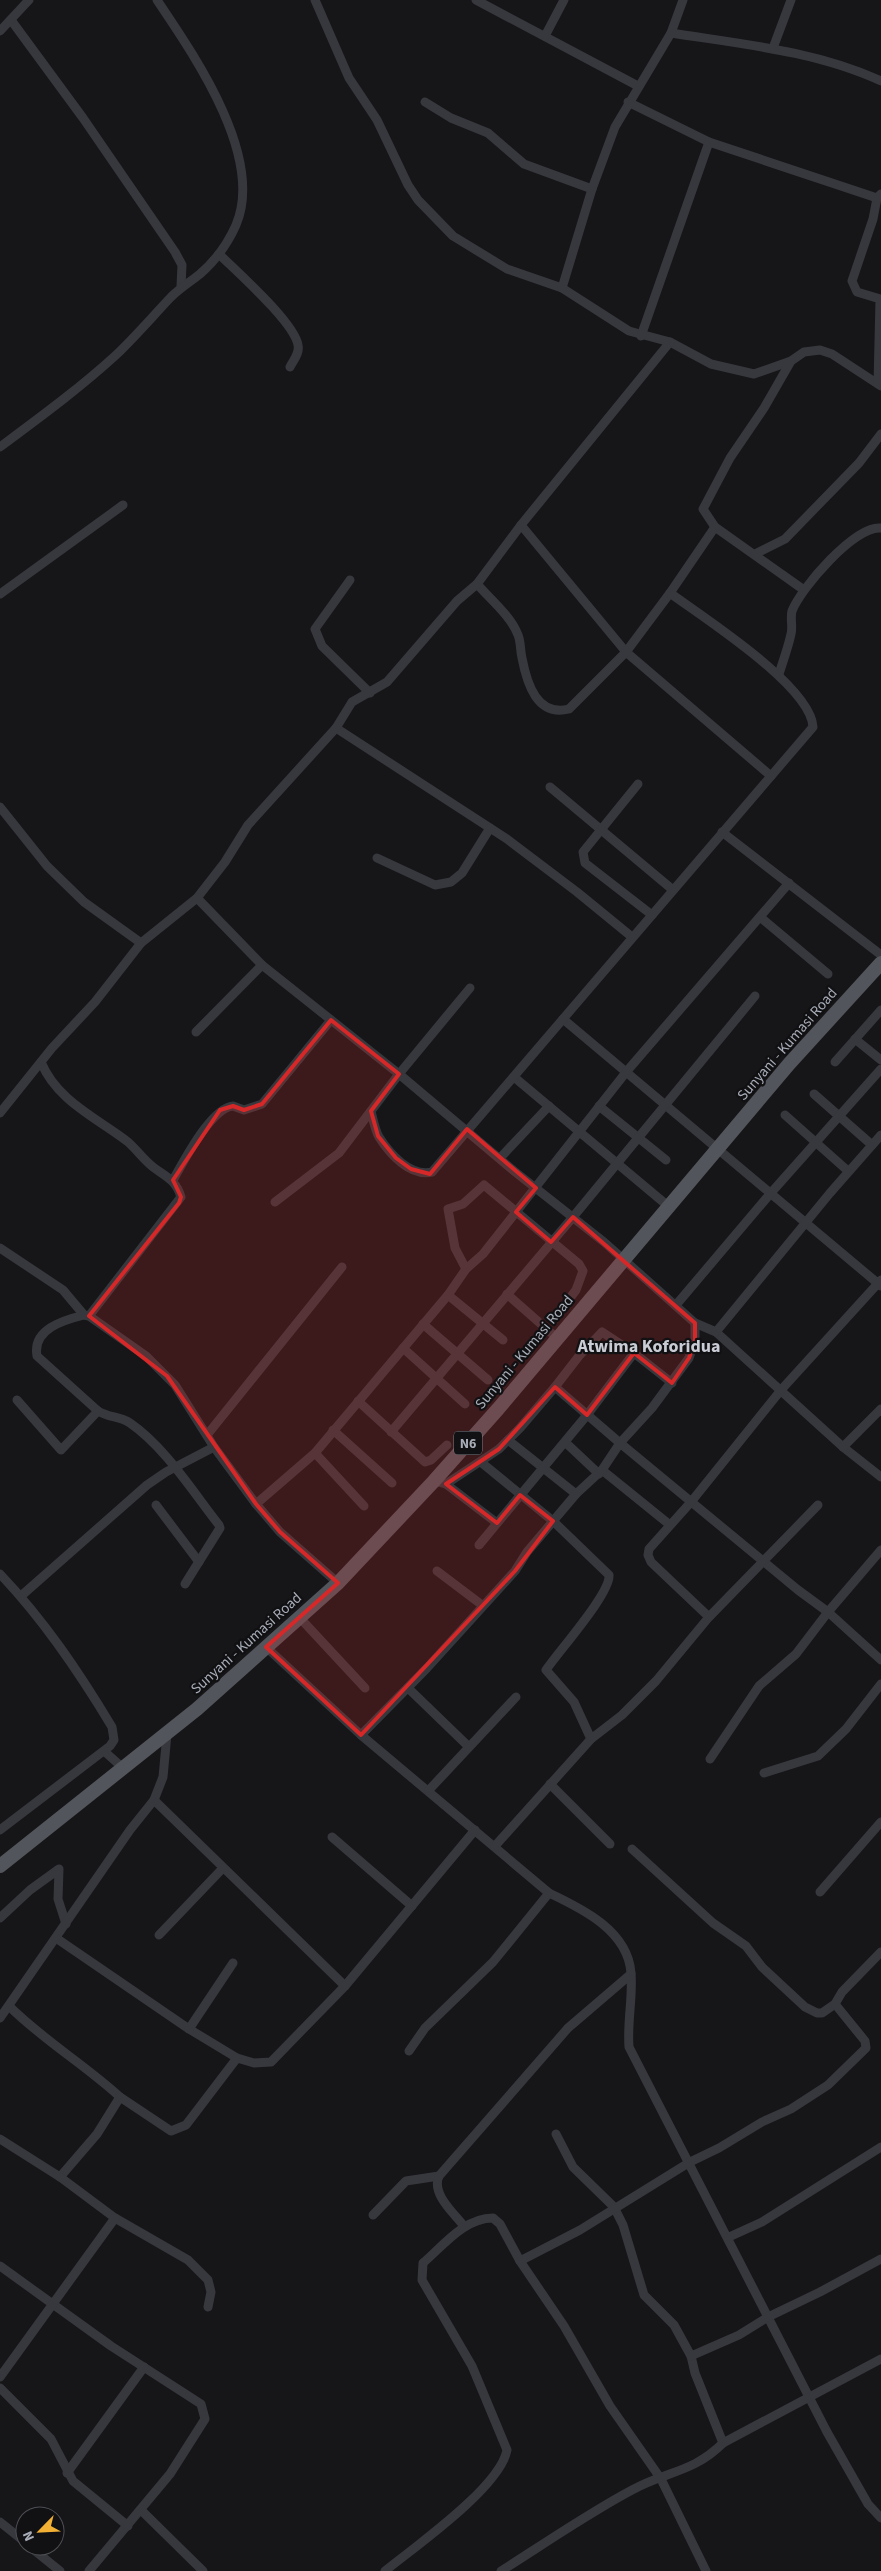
<svg xmlns="http://www.w3.org/2000/svg" width="881" height="2571" font-family="'Source Sans 3',sans-serif">
<rect width="100%" height="100%" fill="#161618"/>
<g fill="none" stroke-linecap="round" stroke-linejoin="round">
<g stroke="#37383d" stroke-width="9">
<polyline points="315,0 349,78 377,120 408,185 418,200 453,236 507,269 562,288 629,331 670,342 711,364 754,374 791,361 804,352 820,350 832,354 881,386"/>
<polyline points="476,0 638,86"/>
<polyline points="11,20 83,118 175,252 182,265 181,286"/>
<polyline points="0,31 29,0"/>
<path d="M671,33C741,44 816,51 881,81"/>
<polyline points="545,36 564,0"/>
<polyline points="773,48 791,0"/>
<polyline points="425,102 451,118 488,133 524,164 592,189"/>
<polyline points="628,102 709,142"/>
<polyline points="877,198 873,219 852,281 857,292 880,299 878,384"/>
<path d="M219,254C237,272 294,322 298,345C300,353 293,361 290,367"/>
<polyline points="562,288 592,189 615,127 671,33 683,0"/>
<polyline points="641,336 709,142 877,198 881,194"/>
<polyline points="791,361 764,408 730,458 703,509 715,527 804,590"/>
<path d="M0,447C39,418 80,388 116,355C135,337 153,316 171,297C180,288 190,282 200,274C215,261 228,243 236,225C265,157 194,55 157,0"/>
<polyline points="521,525 626,652 771,776"/>
<polyline points="755,554 785,539 859,463 881,434"/>
<polyline points="350,580 315,629 322,646 370,693"/>
<path d="M477,584C490,599 511,616 518,635C521,642 520,650 522,658C527,684 537,717 569,709L626,652L670,593L715,527"/>
<polyline points="0,594 123,505"/>
<path d="M779,674C783,661 788,648 791,634C793,627 790,618 792,611C801,588 855,525 881,528"/>
<polyline points="336,728 507,839 577,892 632,937"/>
<polyline points="638,784 583,852 585,863 652,915"/>
<polyline points="550,787 673,890"/>
<polyline points="0,807 47,866 84,902 141,943 197,898 225,862 248,825 336,728 352,702 387,682 457,601 477,584 521,525 670,342"/>
<polyline points="722,832 881,955"/>
<polyline points="377,858 435,885 451,882 462,873 490,828"/>
<polyline points="197,898 262,965 399,1074 514,1171 604,1242 695,1323 716,1332 843,1447 881,1477"/>
<polyline points="760,917 828,974"/>
<polyline points="563,1019 881,1286"/>
<polyline points="196,1032 262,965"/>
<polyline points="855,1039 881,1060"/>
<path d="M41,1062C57,1101 97,1118 128,1142C137,1150 144,1160 153,1167C166,1177 176,1180 181,1197L89,1316"/>
<polyline points="835,1062 881,1010"/>
<polyline points="514,1077 668,1206"/>
<polyline points="814,1094 872,1145"/>
<polyline points="599,1106 666,1160"/>
<path d="M371,1111C373,1119 375,1130 379,1137C390,1154 410,1177 432,1172L813,727C811,686 704,618 670,593"/>
<polyline points="0,1113 52,1048 95,1002 141,943"/>
<polyline points="785,1115 848,1171"/>
<polyline points="500,1158 549,1106"/>
<path d="M173,1180C184,1161 211,1108 233,1106L244,1110L262,1104L331,1020"/>
<polyline points="275,1202 339,1153 399,1074 470,988"/>
<polyline points="0,1248 63,1290 84,1315 89,1316 146,1356 175,1385 214,1447 256,1504"/>
<polyline points="466,1269 455,1248 448,1209 463,1204 484,1185 579,1264 583,1271 576,1290 567,1302"/>
<polyline points="507,1294 558,1339"/>
<polyline points="448,1295 503,1340"/>
<polyline points="676,1305 770,1194 881,1069"/>
<path d="M84,1315C64,1320 32,1329 37,1356L98,1411C109,1418 120,1416 130,1423C165,1447 193,1492 219,1525L220,1528L185,1584"/>
<polyline points="423,1324 488,1380"/>
<polyline points="716,1332 830,1193 881,1135"/>
<polyline points="403,1348 465,1404"/>
<polyline points="555,1387 579,1356 602,1332 634,1353 672,1383"/>
<polyline points="17,1400 61,1450 98,1411"/>
<polyline points="358,1401 425,1462 431,1460 447,1445"/>
<polyline points="333,1430 392,1483"/>
<polyline points="391,1432 573,1217 755,996"/>
<polyline points="207,1435 342,1267"/>
<polyline points="508,1440 576,1494"/>
<polyline points="565,1442 599,1474"/>
<polyline points="843,1447 881,1409"/>
<polyline points="315,1453 364,1506"/>
<path d="M482,1463L553,1521L609,1575C611,1593 558,1652 546,1670L574,1702L591,1739"/>
<polyline points="602,1470 670,1525"/>
<polyline points="434,1481 446,1484 499,1449 520,1428 555,1387 620,1443 798,1590 828,1612 881,1660"/>
<polyline points="446,1484 497,1523"/>
<polyline points="156,1505 199,1562"/>
<polyline points="479,1545 587,1415 634,1353"/>
<polyline points="437,1571 482,1605"/>
<path d="M0,1574C44,1620 79,1672 112,1727L114,1740L110,1746L0,1830"/>
<polyline points="338,1583 280,1532 256,1504 315,1453 448,1295 466,1269 483,1254 627,1071 789,883"/>
<polyline points="21,1596 147,1485 166,1472 214,1447"/>
<polyline points="709,1617 651,1562 648,1555 649,1549 691,1502 781,1390 881,1280"/>
<polyline points="300,1618 365,1688"/>
<path d="M266,1647L361,1735L549,1893C583,1909 628,1931 631,1973C633,1998 627,2022 629,2047L827,2432L868,2504L881,2518"/>
<polyline points="408,1688 468,1746"/>
<polyline points="361,1735 427,1668 515,1571 527,1552 576,1494 602,1470 620,1443 652,1408 689,1358 695,1341 695,1323"/>
<polyline points="104,1751 123,1768"/>
<polyline points="710,1759 759,1686 796,1654 828,1612 881,1550"/>
<polyline points="764,1773 818,1756 846,1729 881,1684"/>
<polyline points="550,1784 610,1844"/>
<polyline points="429,1790 516,1697"/>
<polyline points="154,1800 345,1986"/>
<polyline points="332,1837 412,1906"/>
<polyline points="495,1846 591,1739 622,1715 656,1681 709,1617 818,1505"/>
<polyline points="632,1849 713,1923 746,1946 762,1967 805,2007 817,2013 822,2013 835,2004"/>
<polyline points="820,1892 881,1822"/>
<polyline points="0,1918 30,1890 59,1869 58,1899 66,1924"/>
<polyline points="159,1935 223,1868"/>
<polyline points="56,1938 189,2029 237,2058 254,2063 271,2062 345,1986 475,1830"/>
<path d="M9,2006C43,2040 84,2064 120,2097L97,2134L60,2177"/>
<polyline points="0,2018 130,1830 154,1800 163,1777 167,1734"/>
<polyline points="189,2029 233,1963"/>
<polyline points="409,2051 425,2028 493,1962 549,1893"/>
<polyline points="120,2097 171,2131 186,2125 237,2058"/>
<polyline points="556,2134 573,2167 614,2207 623,2225 644,2295 674,2325 691,2356 695,2373 723,2443"/>
<polyline points="0,2139 60,2177 115,2218 188,2260 208,2280 211,2292 208,2307"/>
<polyline points="373,2215 406,2181 439,2176"/>
<path d="M464,2226C454,2213 431,2194 439,2176L568,2028L631,1974"/>
<polyline points="729,2237 762,2222 881,2147"/>
<polyline points="520,2261 580,2230 690,2162 719,2148 762,2122 791,2109 828,2085 866,2048 865,2041 835,2004 842,1992 881,1952"/>
<polyline points="0,2266 111,2346 201,2404 205,2419 170,2474 89,2571"/>
<polyline points="691,2356 739,2335 768,2317 820,2292 881,2259"/>
<polyline points="0,2377 115,2218"/>
<polyline points="0,2388 51,2439 73,2481 128,2526"/>
<polyline points="67,2473 144,2367"/>
<polyline points="141,2510 203,2571"/>
<polyline points="0,2522 25,2542"/>
<polyline points="29,2546 60,2571"/>
<path d="M385,2571C416,2546 500,2487 507,2450L472,2366L422,2280L423,2263C443,2246 464,2218 493,2218L500,2224L520,2261L564,2326L610,2406L661,2479L706,2571"/>
<path d="M501,2571C544,2544 587,2514 632,2490C666,2471 693,2473 723,2443L881,2359"/>
</g>
<polyline stroke="#53555c" stroke-width="14" points="0,1866 197,1709 338,1583 434,1481 498,1409 789,1064 881,963"/>
</g>
<path fill="#d62828" fill-opacity="0.2" stroke="#d62828" stroke-width="4" stroke-linejoin="round" d="M331,1020L399,1074L371,1111L378,1136L396,1158L411,1169L430,1174L467,1129L536,1188L516,1212L551,1242L573,1217L695,1323V1341L689,1358L672,1383L634,1353L587,1415L555,1387L499,1449L446,1484L497,1523L520,1495L553,1521L515,1571L361,1735L266,1647L338,1583L280,1532L256,1504L167,1376L89,1316L179,1203L181,1197L173,1180L220,1110L233,1106L244,1110L262,1104Z"/>
<g text-anchor="middle" stroke-width="4.5" stroke-linejoin="round" paint-order="stroke">
<rect fill="#111113" stroke="#7b7e86" stroke-width="1" x="454" y="1431.5" width="28" height="23" rx="4"/>
<g font-size="14" font-weight="bold" fill="#a8adb8">
<text x="468" y="1448">N6</text>
</g>
<g font-size="15" fill="#a8adb8" stroke="#111113">
<text transform="translate(787 1044) rotate(-49)" y="5">Sunyani - Kumasi Road</text>
<text transform="translate(524 1352) rotate(-50)" y="5">Sunyani - Kumasi Road</text>
<text transform="translate(246 1643) rotate(-42)" y="5">Sunyani - Kumasi Road</text>
</g>
<g font-size="18" font-weight="bold" fill="#c9ccd4" stroke="#111113">
<text x="649" y="1352">Atwima Koforidua</text>
</g>
</g>
<g transform="translate(40 2531) rotate(246)"><circle r="24" fill="#111113" stroke="#4d4f55"/>
<path d="M0-4L9 19L0 12L-9 19Z" fill="#f2b134"/>
<text y="-8" font-size="14" font-weight="bold" text-anchor="middle" fill="#a8adb8">N</text>
</g>
</svg>
